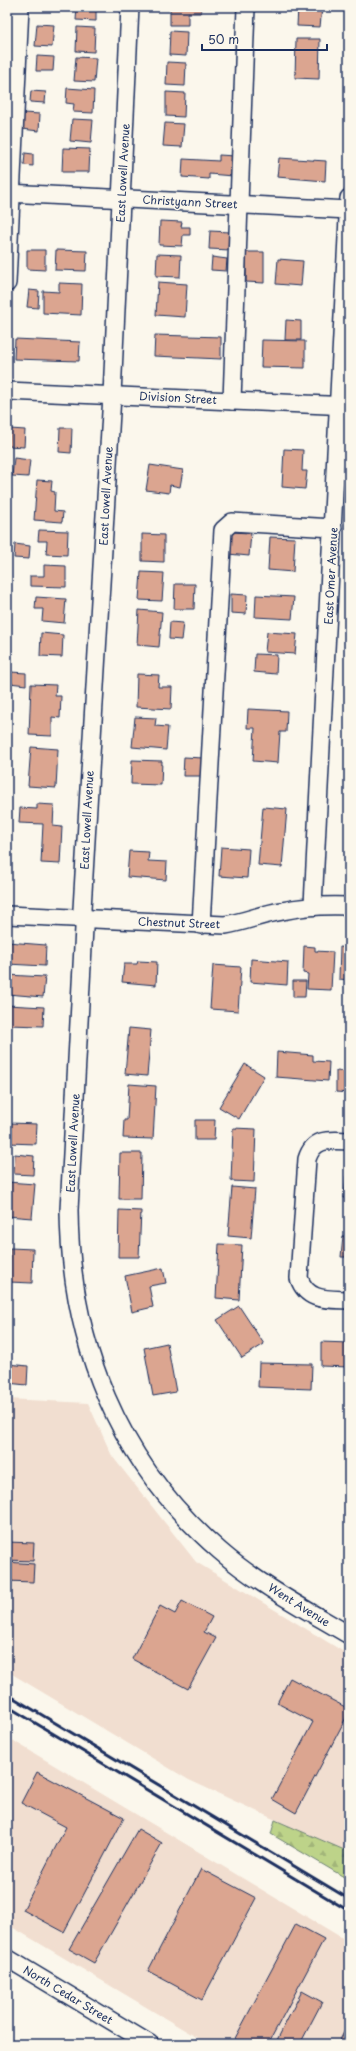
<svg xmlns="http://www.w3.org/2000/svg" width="356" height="2051" font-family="'Playpen Sans',sans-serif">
<defs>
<pattern id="forest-firs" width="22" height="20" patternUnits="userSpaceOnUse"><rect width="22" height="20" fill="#bdd389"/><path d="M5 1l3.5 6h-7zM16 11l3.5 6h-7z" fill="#a2b579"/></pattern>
</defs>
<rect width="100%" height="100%" fill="#fbf7ec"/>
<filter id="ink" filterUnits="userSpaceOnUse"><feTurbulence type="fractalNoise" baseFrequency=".025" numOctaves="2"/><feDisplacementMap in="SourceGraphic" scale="8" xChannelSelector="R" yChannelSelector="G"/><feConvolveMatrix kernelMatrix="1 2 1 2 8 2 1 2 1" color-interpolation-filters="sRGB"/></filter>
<g filter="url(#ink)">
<g fill="#f1ded0">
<polygon points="7,1399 88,1403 112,1456 196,1562 349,1655 349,1852 293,1828 189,1780 7,1671"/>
<polygon points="7,1737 349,1942 349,2044 208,2044 7,1924"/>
</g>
<polygon fill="url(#forest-firs)" stroke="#6c8174" points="275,1820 349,1852 349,1880 271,1834"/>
<g fill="#dba590" stroke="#1b2f5e">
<polygon points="77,7 96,7 96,21 76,20"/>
<polygon points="170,7 201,7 201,13 188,13 188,25 170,25"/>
<polygon points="298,7 322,7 320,27 297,26"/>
<polygon points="37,24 54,25 52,47 35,46"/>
<polygon points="77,27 95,28 94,52 76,51"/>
<polygon points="170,31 187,32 186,56 169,55"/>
<polygon points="296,39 320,39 319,79 295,78"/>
<polygon points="37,56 54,57 53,71 36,71"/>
<polygon points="76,57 96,58 94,82 74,81"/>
<polygon points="167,62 186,63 185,86 166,85"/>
<polygon points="67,88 94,90 93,113 73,112 74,104 66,103"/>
<polygon points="31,91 46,92 45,103 30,102"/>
<polygon points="166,92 185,93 184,117 166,116"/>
<polygon points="23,113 40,114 39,131 22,129"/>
<polygon points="72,119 93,120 91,143 70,141"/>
<polygon points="165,123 184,124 182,147 163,146"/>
<polygon points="63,148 90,149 89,172 62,172"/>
<polygon points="25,153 33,154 33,166 24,165"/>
<polygon points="219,155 235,156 233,176 209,174 209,179 182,177 183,159 219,161"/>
<polygon points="279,158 326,161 325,181 277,177"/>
<polygon points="160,221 182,222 181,227 190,227 190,235 183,235 182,246 159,245"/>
<polygon points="210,231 230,232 230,250 209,249"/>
<polygon points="27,250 45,250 45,270 27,269"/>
<polygon points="56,250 87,251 86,271 55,270"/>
<polygon points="246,252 264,252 264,283 246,282"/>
<polygon points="157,254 181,255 180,277 156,276"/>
<polygon points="212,257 227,259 226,271 211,270"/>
<polygon points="278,259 303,261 301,286 276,284"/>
<polygon points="158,282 187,284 185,317 156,315"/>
<polygon points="59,283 82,284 81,315 43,313 43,291 59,292"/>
<polygon points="29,290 39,291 38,308 27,307"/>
<polygon points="286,320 301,321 301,340 285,340"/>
<polygon points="155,335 221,337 221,359 154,356"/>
<polygon points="15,339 80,342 79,361 14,359"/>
<polygon points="262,340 305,341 305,368 261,367"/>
<polygon points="60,428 72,428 71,453 59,452"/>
<polygon points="10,429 25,430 24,447 8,446"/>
<polygon points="284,449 303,450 302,471 307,471 305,489 282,487"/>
<polygon points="14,458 30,460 28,477 12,476"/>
<polygon points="150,465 183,470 180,487 170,485 169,493 146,490"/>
<polygon points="37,480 52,481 51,491 55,492 54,511 63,512 62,522 34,520"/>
<polygon points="39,530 68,531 67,555 46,554 47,541 38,541"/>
<polygon points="230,532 251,533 249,556 228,554"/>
<polygon points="142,534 164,535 164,562 142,561"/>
<polygon points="270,537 295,538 293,572 268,570"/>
<polygon points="15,544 30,546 29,559 14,558"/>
<polygon points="44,565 66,566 66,587 30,586 30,576 44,576"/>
<polygon points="141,572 164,573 162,601 139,600"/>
<polygon points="175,584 195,584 194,609 174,609"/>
<polygon points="231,594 247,595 246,614 231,613"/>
<polygon points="256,595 294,597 292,619 255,617"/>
<polygon points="36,597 66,599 64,623 42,621 43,609 35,609"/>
<polygon points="139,610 162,612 159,647 137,645"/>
<polygon points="170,622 183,623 181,640 169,639"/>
<polygon points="267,632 297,634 295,654 265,652"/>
<polygon points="41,633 63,635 62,657 40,656"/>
<polygon points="255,654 277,655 276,674 254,672"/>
<polygon points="11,672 26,673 26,685 10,683"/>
<polygon points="137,674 159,675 158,687 172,687 171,709 136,707"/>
<polygon points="31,684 56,685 55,696 61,696 60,718 52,717 52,736 29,735"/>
<polygon points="248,709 287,711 286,732 280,732 278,763 253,761 255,728 247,728"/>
<polygon points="135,717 156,718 155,726 168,727 166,750 132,747"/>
<polygon points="31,747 58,749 56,788 28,786"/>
<polygon points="184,757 203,758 202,776 183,776"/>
<polygon points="132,760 162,761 161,785 131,784"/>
<polygon points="37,804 54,805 53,826 62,827 60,864 41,863 43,824 19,823 20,808 37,809"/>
<polygon points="263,807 287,809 282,867 258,865"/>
<polygon points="221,847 249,849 247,878 219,876"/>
<polygon points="129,851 149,852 148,861 167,862 166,880 127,877"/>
<polygon points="7,942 46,945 45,966 7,964"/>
<polygon points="304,946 315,947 315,951 333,952 331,990 307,989 308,974 303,973"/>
<polygon points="340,947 349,948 349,980 339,979"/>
<polygon points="251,959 288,962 287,985 250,982"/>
<polygon points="138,961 157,962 156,985 122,982 124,964 137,964"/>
<polygon points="213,965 241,967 238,1011 210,1009"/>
<polygon points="7,975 45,977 43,997 7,994"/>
<polygon points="293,981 306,981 305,997 293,997"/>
<polygon points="7,1005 44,1007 43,1026 7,1025"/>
<polygon points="129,1028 151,1030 147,1076 125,1074"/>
<polygon points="277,1052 313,1055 313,1061 329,1062 328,1081 276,1077"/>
<polygon points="245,1064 264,1076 239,1119 219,1107"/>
<polygon points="336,1071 349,1072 349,1093 336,1092"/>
<polygon points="129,1084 156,1086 153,1139 123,1138 124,1120 127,1120"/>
<polygon points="195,1120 215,1120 214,1140 195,1140"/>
<polygon points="10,1123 37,1124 36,1144 8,1143"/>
<polygon points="233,1128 256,1129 254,1182 231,1181"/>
<polygon points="120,1153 142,1153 141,1199 119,1199"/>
<polygon points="15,1154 34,1156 33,1175 14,1174"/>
<polygon points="346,1176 349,1176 349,1198 344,1198"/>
<polygon points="7,1182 35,1184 32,1218 7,1216"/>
<polygon points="232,1187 255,1189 251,1238 228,1236"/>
<polygon points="119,1210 141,1211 139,1257 118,1257"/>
<polygon points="343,1236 349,1236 349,1257 341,1257"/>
<polygon points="219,1244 242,1245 239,1300 216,1298"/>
<polygon points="10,1248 33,1249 32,1283 9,1282"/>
<polygon points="163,1268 166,1283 149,1286 153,1307 132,1312 125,1276"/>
<polygon points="239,1306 264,1344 242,1358 217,1320"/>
<polygon points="321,1342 349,1343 349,1367 321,1366"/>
<polygon points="167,1343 176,1392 153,1396 144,1348"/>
<polygon points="259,1363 312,1364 311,1389 258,1387"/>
<polygon points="7,1364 28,1366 27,1385 7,1383"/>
<polygon points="7,1542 34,1543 33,1561 7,1560"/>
<polygon points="7,1562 34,1564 33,1582 7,1581"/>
<polygon points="182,1601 212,1617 204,1632 216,1638 188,1689 132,1659 160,1606 175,1614"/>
<polygon points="290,1678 349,1709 349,1712 296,1813 272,1799 313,1722 277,1703"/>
<polygon points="37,1772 124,1818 64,1932 23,1910 66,1827 21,1803"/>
<polygon points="138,1829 162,1843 94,1963 69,1949"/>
<polygon points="201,1869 256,1898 202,2000 148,1971"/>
<polygon points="296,1924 324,1939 268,2044 232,2044"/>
<polygon points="302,1991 322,2002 300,2044 275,2044"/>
<polygon points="349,2022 349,2044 338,2044"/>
</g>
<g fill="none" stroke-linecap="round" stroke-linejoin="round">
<defs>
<g id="minor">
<path d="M130,7L112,395L82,909L84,928L69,1210C70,1343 118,1463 220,1551C258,1584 305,1609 349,1635"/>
<polyline points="7,193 349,210"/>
<polyline points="7,283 20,7"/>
<polyline points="7,391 349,406"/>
<polyline points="232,401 246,7"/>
<polyline points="313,905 349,198"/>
<path d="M7,915L225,925C245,922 262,914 282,911C304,906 326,905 349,906"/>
<polyline points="201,925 223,530 232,522 333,528"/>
<path d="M349,1141C330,1140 314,1137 307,1159L299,1278C307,1302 328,1299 349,1300"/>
<polyline points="7,1958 150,2044"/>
</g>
</defs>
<use href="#minor" stroke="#1b2f5e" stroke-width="20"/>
<use href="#minor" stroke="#fbf7ec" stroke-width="17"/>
<g stroke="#1b2f5e" stroke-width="3">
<polyline points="7,1694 349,1899"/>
<polyline points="7,1706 349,1911"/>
</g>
</g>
</g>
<g text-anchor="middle" stroke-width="3" stroke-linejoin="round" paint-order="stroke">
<g font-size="11" fill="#1b2f5e" stroke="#fbf7ec">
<text transform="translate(123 173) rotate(-87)" y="4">East Lowell Avenue</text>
<text transform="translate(190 202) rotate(3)" y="4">Christyann Street</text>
<text transform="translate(178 398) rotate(3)" y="4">Division Street</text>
<text transform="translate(106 496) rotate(-87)" y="4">East Lowell Avenue</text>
<text transform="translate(331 576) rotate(-87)" y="4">East Omer Avenue</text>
<text transform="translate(87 820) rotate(-87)" y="4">East Lowell Avenue</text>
<text transform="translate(179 923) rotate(2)" y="4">Chestnut Street</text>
<text transform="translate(73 1143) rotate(-87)" y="4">East Lowell Avenue</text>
<text transform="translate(299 1605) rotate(32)" y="4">Went Avenue</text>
<text transform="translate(68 1995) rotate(31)" y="4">North Cedar Street</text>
</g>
</g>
<rect width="356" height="2051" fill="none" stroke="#fbf7ec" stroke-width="24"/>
<rect x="12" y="12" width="332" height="2027" fill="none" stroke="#1b2f5e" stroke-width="1.5" filter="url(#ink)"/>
<path d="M202 44v6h125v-6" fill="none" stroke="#1b2f5e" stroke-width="2"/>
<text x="208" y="44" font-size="12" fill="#1b2f5e" stroke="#fbf7ec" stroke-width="3" paint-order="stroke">50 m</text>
</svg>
